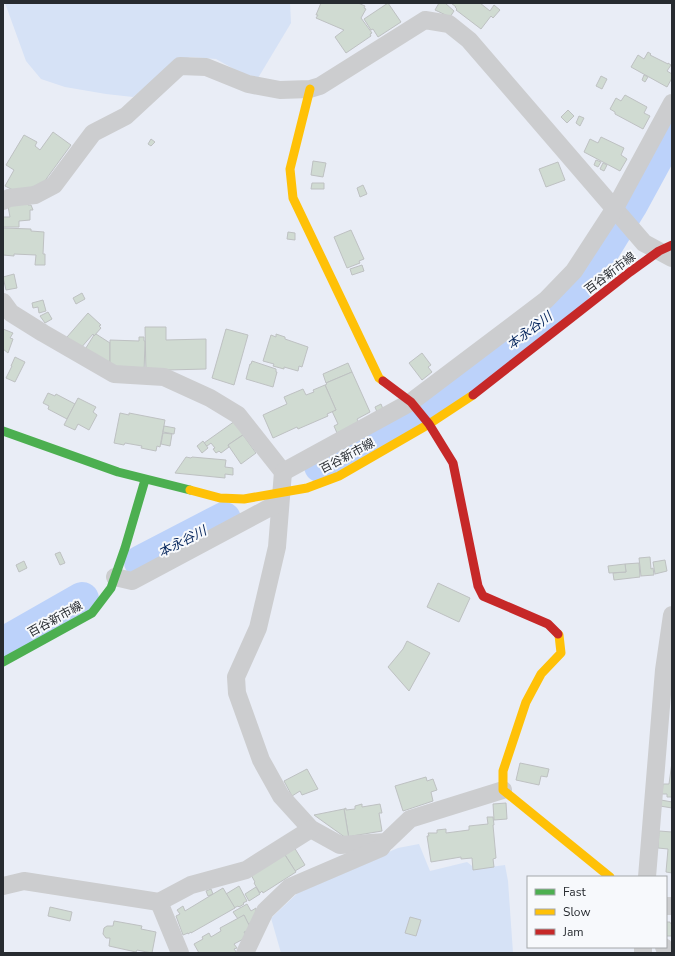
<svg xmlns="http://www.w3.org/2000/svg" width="675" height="956" font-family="'Nunito Sans','Noto Sans JP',sans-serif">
<rect width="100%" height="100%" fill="#e9edf6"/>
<g fill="#d6e2f6">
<polygon points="5,3 290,3 291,23 258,78 241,73 216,59 190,57 169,67 133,97 106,94 65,87 41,79 26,61"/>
<polygon points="419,844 430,871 467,862 476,869 505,865 508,881 513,953 281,953 271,918 302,889 398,848"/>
</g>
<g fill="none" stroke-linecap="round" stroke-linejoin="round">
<g stroke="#bcd2fa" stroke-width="34">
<polyline points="321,466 406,421 528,329 560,307 597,260 630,206 672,129"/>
<polyline points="141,562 224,519"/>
<polyline points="3,644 82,599"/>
</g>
</g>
<g fill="#d0dbd2" stroke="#bec1c2">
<polygon points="321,3 358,3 365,6 364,8 366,9 361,18 372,33 370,34 371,36 346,53 335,37 344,30 316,18 318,15 316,15"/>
<polygon points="388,3 401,22 378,37 373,29 371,30 364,19"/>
<polygon points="439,3 445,3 454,11 450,17 435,10"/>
<polygon points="451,3 480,3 490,11 494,5 500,10 493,18 491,16 481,29 456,10 457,9 455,7 456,7"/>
<polygon points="648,52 651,54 650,55 668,64 668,63 671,65 667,71 672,74 672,78 667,87 631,67 638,55 644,59"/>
<polygon points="644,75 648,77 645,82 642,80"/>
<polygon points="601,76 607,79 602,89 596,86"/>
<polygon points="625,95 647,107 644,113 650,116 643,129 615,114 615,112 610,109 616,98 621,101"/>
<polygon points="568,110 574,116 567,123 561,117"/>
<polygon points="579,116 584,118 580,126 576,123"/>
<polygon points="53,132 71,145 44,182 34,187 13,190 5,186 14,170 6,165 24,135 37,142 35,146 40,150"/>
<polygon points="601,137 624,148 621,155 627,159 620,171 584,152 590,139 598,143"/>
<polygon points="151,139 155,142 151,146 148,144"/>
<polygon points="596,160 601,162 598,167 594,165"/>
<polygon points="313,161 326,163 323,177 311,175"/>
<polygon points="558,162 565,180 546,187 539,169"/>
<polygon points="603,163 607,165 604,171 600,169"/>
<polygon points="312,183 324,183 324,189 311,189"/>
<polygon points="363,185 367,194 360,197 357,188"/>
<polygon points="28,203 28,205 31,205 33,210 30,210 30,220 19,221 19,227 3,227 3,217 10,217 8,206"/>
<polygon points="3,228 31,229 31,231 44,232 43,254 45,254 45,265 35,265 36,255 14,254 14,256 3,255"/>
<polygon points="351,230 364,259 359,261 360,263 347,268 334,237"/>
<polygon points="288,232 295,233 295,240 287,239"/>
<polygon points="362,265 364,271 352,275 350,269"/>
<polygon points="14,274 17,288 6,290 3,277"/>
<polygon points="82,293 85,299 76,304 73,298"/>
<polygon points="43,300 46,311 39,313 38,307 33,308 32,303"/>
<polygon points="48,312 52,319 45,323 40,316"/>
<polygon points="88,313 101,325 99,326 101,328 94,336 93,334 80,349 67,337"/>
<polygon points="145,327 166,327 166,340 206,339 206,369 167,370 146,374"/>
<polygon points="3,329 13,333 10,338 13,339 8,353 3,349"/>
<polygon points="226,329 248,335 234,385 212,378"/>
<polygon points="96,334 110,343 110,362 84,351 94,335 94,336"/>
<polygon points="276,334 285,337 285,339 308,347 302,367 299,366 298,371 284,367 284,369 273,366 274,364 263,361 271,335 276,337"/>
<polygon points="139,337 144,337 144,341 145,341 144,373 110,367 110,340 139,341"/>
<polygon points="422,353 431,365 428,367 432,372 422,380 409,363"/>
<polygon points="15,357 25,362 15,382 6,378 12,366 11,366"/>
<polygon points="252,361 276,369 276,372 277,372 273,387 246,379 250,364 251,364"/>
<polygon points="348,363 352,372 326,383 323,374"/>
<polygon points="352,372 370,412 357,419 359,423 337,433 334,426 338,424 332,411 336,410 325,385 327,384 326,383"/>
<polygon points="325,385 336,410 327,414 328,416 298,429 297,427 273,438 263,415 287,404 284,397 303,389 306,395 314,392 313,390"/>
<polygon points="48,393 55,396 56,394 75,404 67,419 48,409 49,406 43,403"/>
<polygon points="78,398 96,407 93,412 97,415 89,430 78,424 75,430 64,425"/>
<polygon points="381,404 383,409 377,412 375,407"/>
<polygon points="120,413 129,415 129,413 165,420 160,447 157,446 156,451 141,448 142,446 125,443 124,445 114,443"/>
<polygon points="235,421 244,434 228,445 229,447 221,453 219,451 216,453 213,449 215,448 211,443 207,446 204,443"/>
<polygon points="164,426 175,428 174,434 163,432"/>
<polygon points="163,433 172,434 170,446 161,444"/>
<polygon points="243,435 256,453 241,464 228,445"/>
<polygon points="203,441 208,448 202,453 197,446"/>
<polygon points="186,457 191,458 192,457 226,460 225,467 233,468 233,475 225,474 225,478 175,473"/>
<polygon points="60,552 65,563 60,565 55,554"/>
<polygon points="650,557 651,569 653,568 654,575 641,576 639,558"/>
<polygon points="665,560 667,571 655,574 653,562"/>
<polygon points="24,561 27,568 19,572 16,565"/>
<polygon points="639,563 640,577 614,580 613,573 626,572 625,564"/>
<polygon points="625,564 626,572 609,573 608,566"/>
<polygon points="438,583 470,598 459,622 427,607"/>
<polygon points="407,641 430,653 409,691 388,667 403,649"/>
<polygon points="672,762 672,797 667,797 667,794 662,794 663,784 669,784"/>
<polygon points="520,763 549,769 547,777 541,776 539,785 516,780"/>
<polygon points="307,769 318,789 302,795 300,791 292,796 284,781"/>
<polygon points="426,777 427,781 433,779 437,790 431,792 433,801 403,811 395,786"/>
<polygon points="661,800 672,802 672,808 660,806"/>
<polygon points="506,803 507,819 494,820 493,804"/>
<polygon points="362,804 362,807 380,804 382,813 379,813 382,831 352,836 349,839 344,809 346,808 346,810 355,809 355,806"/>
<polygon points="344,809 349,839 346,838 314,815"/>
<polygon points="487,817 493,817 494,825 493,825 496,858 493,859 494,867 473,870 472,858 461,859 461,857 431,862 427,836 429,836 428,833 437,833 437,830 446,829 446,833 469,830 469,826 488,824"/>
<polygon points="659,831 672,832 672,873 666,872 668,849 658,848"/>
<polygon points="294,847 305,865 295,871 284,853"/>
<polygon points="283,852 296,872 263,893 262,891 260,893 254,883 255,882 250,873"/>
<polygon points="239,886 247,901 243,903 244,904 239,907 238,906 234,908 226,894"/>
<polygon points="256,887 260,894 249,901 245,894"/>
<polygon points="223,888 235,908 191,933 191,932 188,934 188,933 183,935 176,916 180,914 177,910 183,906 185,911"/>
<polygon points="211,889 213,894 208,896 206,891"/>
<polygon points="247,904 251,911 256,908 256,913 253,922 248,924 244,915 238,919 233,912"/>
<polygon points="50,907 72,912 70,921 48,916"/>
<polygon points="244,915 251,929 244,932 247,937 234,944 237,948 234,949 237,953 199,953 194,944 203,939 202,937 209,933 211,937 221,931 220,928"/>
<polygon points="410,917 421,920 416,936 405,933"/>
<polygon points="114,921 142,926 141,929 156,932 152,953 137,950 136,952 109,946 110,938 106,938 103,934 104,928 107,926 113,926"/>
<polygon points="666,922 670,922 670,923 672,924 672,936 666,936"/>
</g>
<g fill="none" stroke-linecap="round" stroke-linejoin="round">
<g stroke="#cccdcf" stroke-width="18">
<polyline points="3,201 9,198 35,195 54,185 93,133 126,116 180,66 206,67 248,84 280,90 310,89 320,86 425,20 449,24 469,40 644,243 672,258"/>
<polyline points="3,302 11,313 43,333 114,374 164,377 210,398 238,415 283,472 277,547 258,628 236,677 237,693 261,760 281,796 311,829 340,845 386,842 410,819 503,790"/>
<polyline points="283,472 411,402 546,300 574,271 615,208 672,103"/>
<polyline points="115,577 132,581 280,502"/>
<polyline points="647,877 664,670 672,615"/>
<polyline points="3,886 24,881 159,902 191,885 246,870 311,829"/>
<polyline points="159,902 180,953"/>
<polyline points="666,906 672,906"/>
<polyline points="664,947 667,953"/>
<polyline points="245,953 265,911 290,887 381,848 383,845"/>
<polyline points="643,953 643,947"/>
</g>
<g stroke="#4caf50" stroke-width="9">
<polyline points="3,431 118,472 190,490"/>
<polyline points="3,662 92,613 111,588 125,548 145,480"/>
</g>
<g stroke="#ffc107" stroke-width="9">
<polyline points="310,89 290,169 293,198 379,378 383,381"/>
<polyline points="190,490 220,498 244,499 307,488 339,476 429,424 473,395"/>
<polyline points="558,634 559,635 561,653 541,674 526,702 503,771 503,790 610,877"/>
</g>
<g stroke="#c62828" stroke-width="9">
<polyline points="383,381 411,402 429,424 453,463 478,586 483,596 548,624 558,634"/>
<polyline points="473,395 630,272 659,251 672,245"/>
</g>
</g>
<g text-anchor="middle" stroke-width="4" stroke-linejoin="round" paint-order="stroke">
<g font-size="12" fill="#272b30" stroke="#f7f9fc">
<text transform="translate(610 273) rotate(-37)" y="4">百谷新市線</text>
<text transform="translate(347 456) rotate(-28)" y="4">百谷新市線</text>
<text transform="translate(55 619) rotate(-29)" y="4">百谷新市線</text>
</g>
<g font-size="13" font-style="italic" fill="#06265d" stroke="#f7f9fc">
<text transform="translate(529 330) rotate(-37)" y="5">本永谷川</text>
<text transform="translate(182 541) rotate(-27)" y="5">本永谷川</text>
</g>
</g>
<rect width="675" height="956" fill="none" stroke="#272b30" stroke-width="8"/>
<rect x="527" y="876" width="140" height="72" fill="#f7f9fc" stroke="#a4a7aa"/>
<rect x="535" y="889" width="20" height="6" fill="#4caf50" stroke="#a4a7aa"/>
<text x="563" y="896" font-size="12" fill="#272b30">Fast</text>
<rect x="535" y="909" width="20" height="6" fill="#ffc107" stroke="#a4a7aa"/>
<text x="563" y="916" font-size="12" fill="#272b30">Slow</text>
<rect x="535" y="929" width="20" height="6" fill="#c62828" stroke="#a4a7aa"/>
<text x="563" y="936" font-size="12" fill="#272b30">Jam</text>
</svg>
